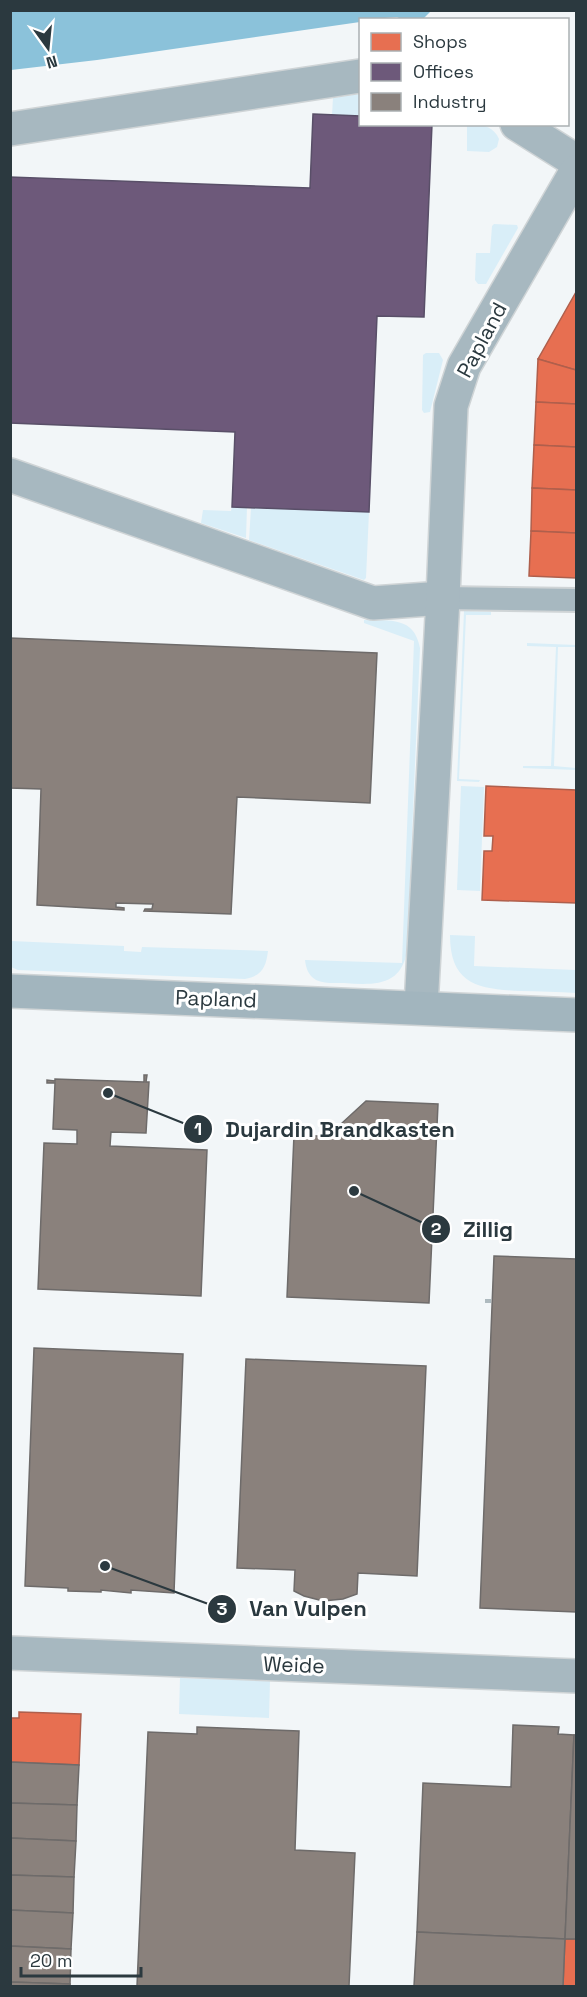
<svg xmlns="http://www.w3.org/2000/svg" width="587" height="1997" font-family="'Space Grotesk',sans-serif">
<rect width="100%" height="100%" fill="#f2f6f8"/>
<g fill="#d9eef8">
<polygon points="360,94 360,117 332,115 333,98"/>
<path d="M467,125C480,124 493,125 499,139L497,147L489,152L467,151Z"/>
<polygon points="494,224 517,225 518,228 486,284 478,284 475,280 476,253 490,253 492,226"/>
<polygon points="426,353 439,353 443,360 430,412 424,413 422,410 423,355"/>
<polygon points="232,506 247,507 246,538 201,523 203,510 231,511"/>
<polygon points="251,508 369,512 366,578 364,580 249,540"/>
<polygon points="464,611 491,612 491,615 466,615 459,779 480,780 479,782 457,781"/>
<path d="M364,620C390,621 414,616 420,648L407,951C401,987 373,985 344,983C335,983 324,984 316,980C308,975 306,968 305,960L402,963L414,641L364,623Z"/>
<polygon points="527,643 576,645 576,647 558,647 554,766 576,768 576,770 523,768 523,766 551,766 556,647 527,646"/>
<polygon points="461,786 484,787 480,891 457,890"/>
<path d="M450,935L475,936L474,966L576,970V993C558,992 539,991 520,991C479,989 450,985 450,935Z"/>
<path d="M11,941L124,946V951L141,952L142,947L268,951C266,967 262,976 245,979L18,970L11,967Z"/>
<polygon points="180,1678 270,1681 269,1718 179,1714"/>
</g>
<polygon fill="#8bc2da" points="18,11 18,10 431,11 423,19 401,19 397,17 360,20 360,22 97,60 11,70 11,11"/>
<g fill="#e76f51" stroke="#af5f4c" stroke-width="1.5">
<polygon points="576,292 576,370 538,359"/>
<polygon points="538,359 576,370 576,404 536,402"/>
<polygon points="536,402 576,404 576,447 534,445"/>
<polygon points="534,445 576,447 576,490 532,488"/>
<polygon points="532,488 576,490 576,533 531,531"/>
<polygon points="531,531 576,533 576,578 529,576"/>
<polygon points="486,786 576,790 576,903 482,900 484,851 492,851 493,836 484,836"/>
<polygon points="19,1712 81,1714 79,1765 10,1762 10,1718 19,1718"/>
<polygon points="565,1939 576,1939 576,1986 563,1986"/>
</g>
<polygon fill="#6d597a" stroke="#594f68" stroke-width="1.5" points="313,114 360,116 360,124 432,124 424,317 377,316 369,512 232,507 235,432 10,423 10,177 310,188"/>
<g fill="#8a817c" stroke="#6e6b6a" stroke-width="1.5">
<polygon points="10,638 377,653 370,803 237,797 231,914 144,911 145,909 152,909 153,904 116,903 116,907 124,908 124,910 37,905 41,789 10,788"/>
<polygon points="144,1075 147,1075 146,1082 149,1082 146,1133 111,1132 110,1146 207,1150 201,1296 38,1289 44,1143 77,1144 77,1130 53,1129 55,1083 47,1083 47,1080 55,1081 55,1079 144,1082"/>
<polygon points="366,1101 438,1104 429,1303 287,1297 294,1135 341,1137 342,1123"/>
<polygon points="494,1256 576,1259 576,1612 480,1608"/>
<polygon points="34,1348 183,1354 174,1593 131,1590 131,1593 101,1590 101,1592 68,1591 68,1588 25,1586"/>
<polygon points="246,1359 426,1366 417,1576 358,1573 357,1594 343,1599 323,1601 304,1596 294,1591 295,1570 237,1568"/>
<polygon points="513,1725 559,1727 558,1734 574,1735 565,1939 417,1932 423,1783 511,1787"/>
<polygon points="197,1727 299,1731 295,1850 355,1853 349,1986 137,1986 148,1732 197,1734"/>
<polygon points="574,1735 576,1735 576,1939 565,1939"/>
<polygon points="10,1762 79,1765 77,1805 10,1803"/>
<polygon points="10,1803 77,1805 76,1841 10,1838"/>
<polygon points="10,1838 76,1841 74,1877 10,1875"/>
<polygon points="10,1875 74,1877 73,1913 10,1910"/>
<polygon points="10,1910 73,1913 71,1949 10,1946"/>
<polygon points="417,1932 565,1939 563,1986 414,1986"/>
<polygon points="10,1946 71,1949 70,1984 10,1982"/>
<polygon points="10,1982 70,1984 70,1986 10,1986"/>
</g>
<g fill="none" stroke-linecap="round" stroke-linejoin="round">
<defs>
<polyline id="lane" points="443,598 576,600"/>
<g id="street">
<polyline points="517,124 576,161"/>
<polyline points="10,129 360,76"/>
<polyline points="10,475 373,603 443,598"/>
<polyline points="421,1007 443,598 451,406 464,366 576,172"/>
<polyline points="10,1653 576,1676"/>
</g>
<polyline id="secondary" points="10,991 576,1015"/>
</defs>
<use href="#lane" stroke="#cfd4d6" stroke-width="26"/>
<use href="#street" stroke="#cfd4d6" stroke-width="36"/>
<use href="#secondary" stroke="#cfd4d6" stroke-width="36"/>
<polyline stroke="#aebabf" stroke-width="4" stroke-dasharray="6 3" stroke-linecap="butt" points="485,1301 493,1301"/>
<use href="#lane" stroke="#a7b8c0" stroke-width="22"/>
<use href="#street" stroke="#a7b8c0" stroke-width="33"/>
<use href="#secondary" stroke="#a2b5be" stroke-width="33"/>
</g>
<g text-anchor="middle" stroke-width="6" stroke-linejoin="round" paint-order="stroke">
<g font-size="21" fill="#2b393f" stroke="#fff">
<text transform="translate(482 340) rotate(-62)" y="7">Papland</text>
<text transform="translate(216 999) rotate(2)" y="7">Papland</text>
<text transform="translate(294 1665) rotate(2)" y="7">Weide</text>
</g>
</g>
<path fill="none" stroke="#2b393f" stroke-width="2" d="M108 1093L198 1129M354 1191L436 1229M105 1566L222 1609"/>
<g fill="#2b393f" stroke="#fff" stroke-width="2">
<circle cx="108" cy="1093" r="6"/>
<circle cx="354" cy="1191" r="6"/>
<circle cx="105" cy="1566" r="6"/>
<circle cx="198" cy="1129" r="15"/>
<circle cx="436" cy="1229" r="15"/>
<circle cx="222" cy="1609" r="15"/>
</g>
<g font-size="18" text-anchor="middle" font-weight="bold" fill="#fff">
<text x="198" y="1135">1</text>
<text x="436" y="1235">2</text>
<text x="222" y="1615">3</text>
</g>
<g font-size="22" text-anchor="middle" font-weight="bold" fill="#2b393f" stroke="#fff" stroke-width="6" stroke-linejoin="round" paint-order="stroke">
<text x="340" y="1137">Dujardin Brandkasten</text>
<text x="488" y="1237">Zillig</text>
<text x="308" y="1616">Van Vulpen</text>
</g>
<rect width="587" height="1997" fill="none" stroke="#2b393f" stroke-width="24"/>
<rect x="359" y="18" width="210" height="108" fill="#ffffff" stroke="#aab0b2" stroke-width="1.5"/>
<rect x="371" y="33" width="30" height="18" fill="#e76f51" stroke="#aab0b2" stroke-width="1.5"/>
<text x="413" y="48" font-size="18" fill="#2b393f">Shops</text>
<rect x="371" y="63" width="30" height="18" fill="#6d597a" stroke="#aab0b2" stroke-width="1.5"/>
<text x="413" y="78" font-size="18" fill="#2b393f">Offices</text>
<rect x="371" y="93" width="30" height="18" fill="#8a817c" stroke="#aab0b2" stroke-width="1.5"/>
<text x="413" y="108" font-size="18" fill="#2b393f">Industry</text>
<g transform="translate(48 48) rotate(165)" stroke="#ffffff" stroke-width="4.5" paint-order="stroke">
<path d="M0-4.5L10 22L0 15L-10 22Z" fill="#2b393f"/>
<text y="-9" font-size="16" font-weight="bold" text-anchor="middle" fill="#2b393f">N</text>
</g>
<path d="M21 1967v9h120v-9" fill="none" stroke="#2b393f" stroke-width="3"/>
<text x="30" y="1967" font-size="18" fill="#2b393f" stroke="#ffffff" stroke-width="4.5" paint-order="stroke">20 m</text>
</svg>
